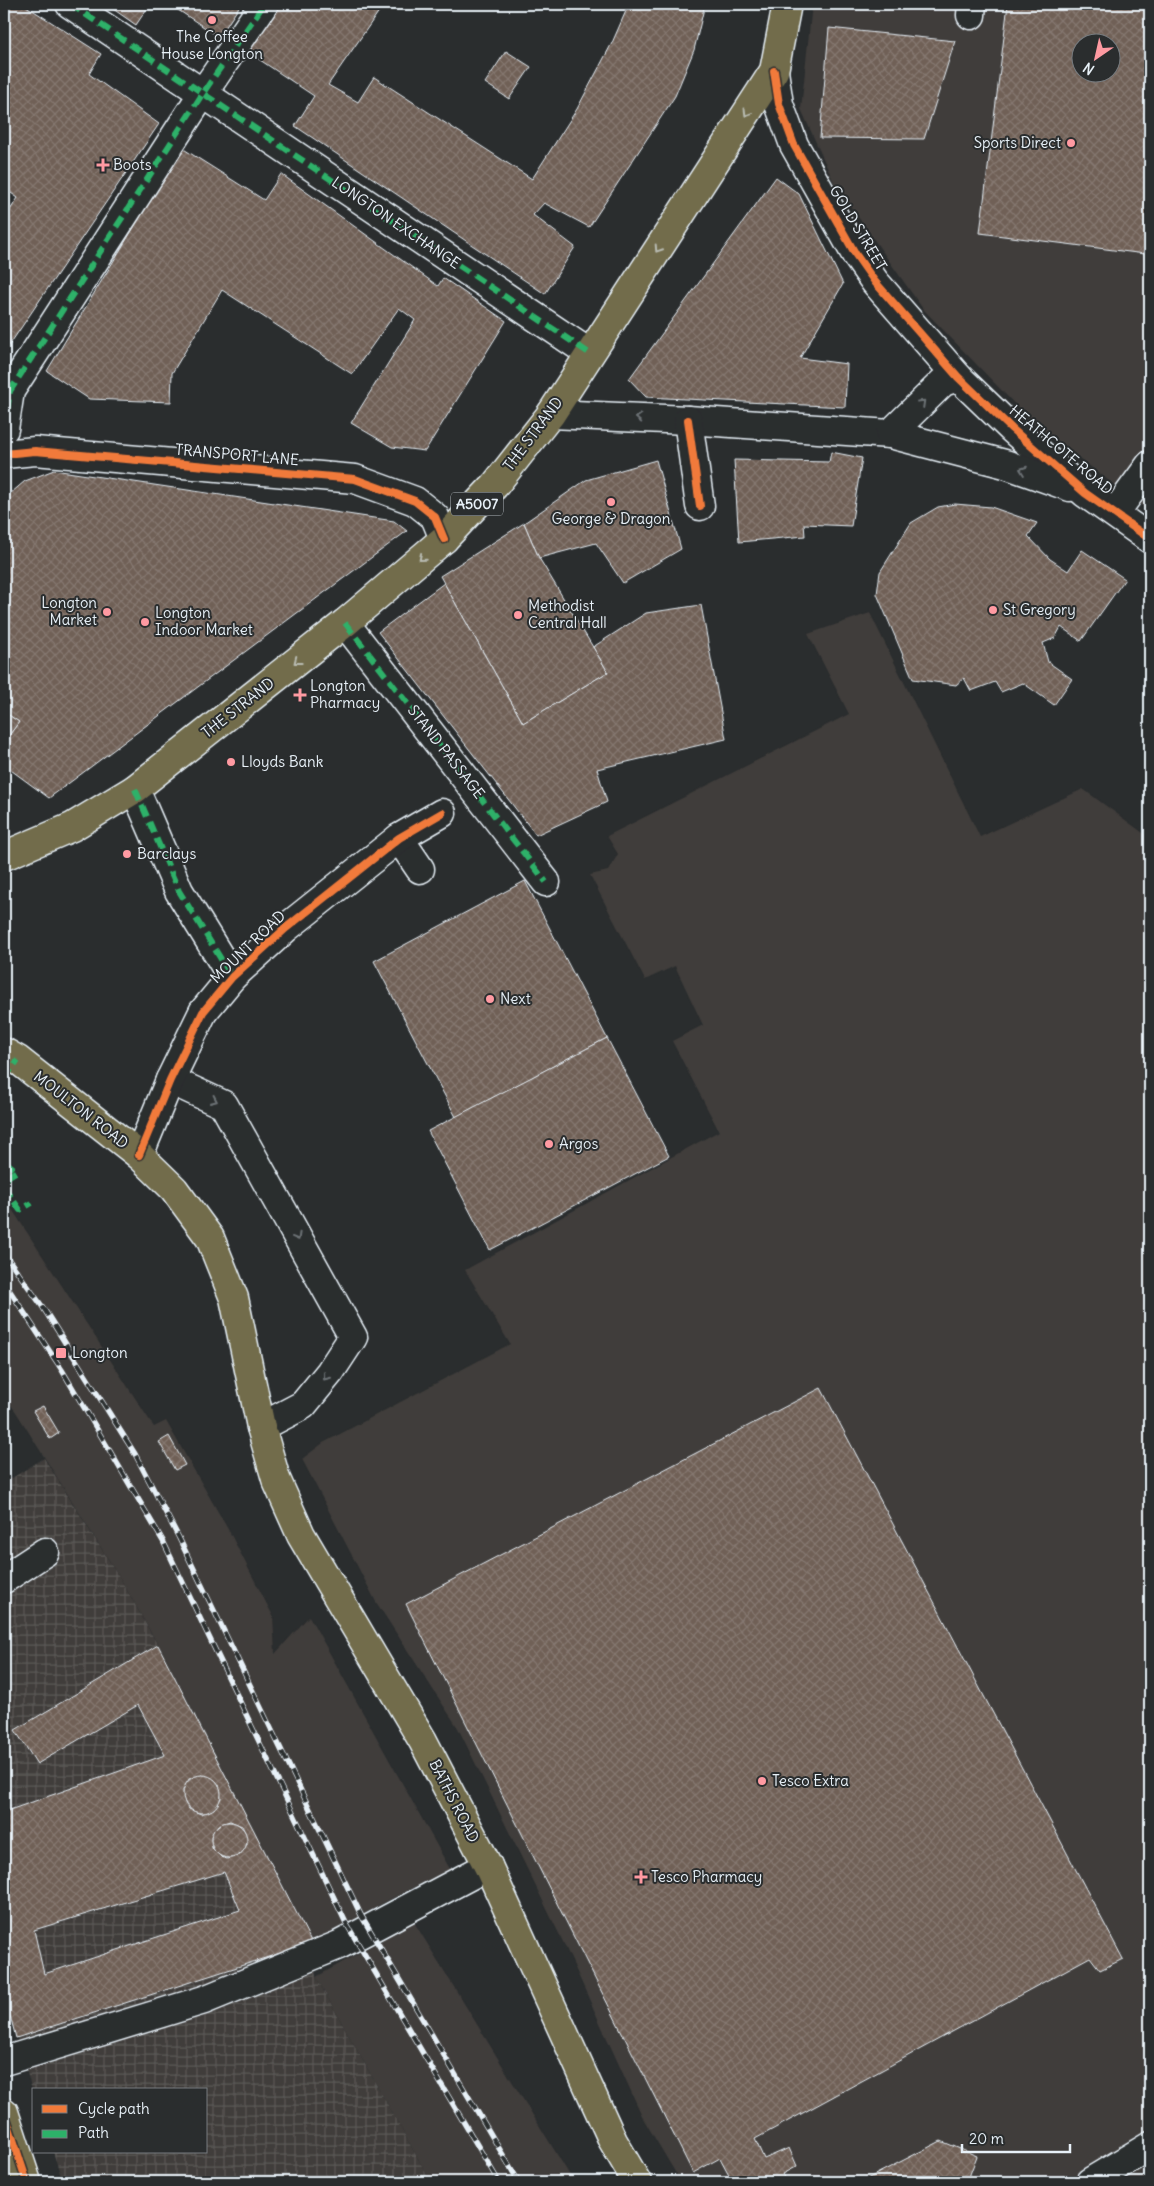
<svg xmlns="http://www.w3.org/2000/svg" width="1154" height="2186" font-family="Delius,sans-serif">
<defs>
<pattern id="industrial-grid" width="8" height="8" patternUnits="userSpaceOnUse" patternTransform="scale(1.25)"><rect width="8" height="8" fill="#3f3c3a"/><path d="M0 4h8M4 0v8" fill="none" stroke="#5b5957"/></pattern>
<pattern id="building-cross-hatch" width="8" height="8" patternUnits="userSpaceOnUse" patternTransform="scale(1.25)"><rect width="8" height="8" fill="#706056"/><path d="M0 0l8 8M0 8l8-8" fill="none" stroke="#84776f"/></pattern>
</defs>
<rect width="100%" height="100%" fill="#2a2d2e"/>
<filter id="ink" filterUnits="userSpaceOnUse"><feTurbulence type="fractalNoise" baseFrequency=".02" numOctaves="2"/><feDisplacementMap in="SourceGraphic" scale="10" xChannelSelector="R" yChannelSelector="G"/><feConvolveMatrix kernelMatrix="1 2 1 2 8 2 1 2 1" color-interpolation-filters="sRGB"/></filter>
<g filter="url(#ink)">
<g fill="#3f3c3a" fill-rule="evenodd">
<path d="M812,4H1150V512L1033,423L923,309L834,183L801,109ZM1082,42H1112V72H1082Z"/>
<polygon points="870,613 980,837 1083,789 1150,838 1150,2182 681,2182 644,2120 565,1946 458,1728 376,1602 302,1459 323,1443 510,1344 465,1270 719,1131 672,1041 703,1025 675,966 645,980 590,875 608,871 618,854 607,836 849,714 808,634"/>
<polygon points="4,1197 154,1427 166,1421 229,1531 273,1616 275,1654 309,1616 450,1869 391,1899 312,1943 158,1645 120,1578 16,1412 4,1396"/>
<polygon points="414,1922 574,2182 431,2182 316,1977"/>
</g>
<polygon fill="url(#industrial-grid)" points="44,1458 120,1578 178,1681 312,1943 316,1977 431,2182 63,2182 53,2152 206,2152 206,2090 34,2090 34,2097 4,1993 4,1483"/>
<g fill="url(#building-cross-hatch)" stroke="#e8f1f8" fill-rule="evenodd">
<polygon points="4,4 23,4 101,54 89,74 159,124 4,353 4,219 18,198 4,188"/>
<polygon points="106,4 150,4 136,25"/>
<polygon points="169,4 241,4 219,37"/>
<polygon points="281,4 384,4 328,85 358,102 374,77 532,179 577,109 612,43 629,4 705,4 694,50 675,96 589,227 544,203 533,215 575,247 545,294 295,126 314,96 248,52"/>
<path d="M1008,4H1150V214L1145,254L980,233ZM1082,42H1112V72H1082Z"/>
<polygon points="829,28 955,41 924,139 820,138"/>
<polygon points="506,51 531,67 509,99 485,83"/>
<polygon points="182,148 264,200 281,174 438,286 443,278 506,321 425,451 392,447 351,423 415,320 399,308 352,374 222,290 172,373 171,402 89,399 47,371"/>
<polygon points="776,177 799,194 843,284 800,358 847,364 845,407 646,397 629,379"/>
<polygon points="1150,214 1150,254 1145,254"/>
<polygon points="831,452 862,458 851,526 804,524 805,536 739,542 734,460 829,462"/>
<polygon points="656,460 681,549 623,583 596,543 539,558 524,523 586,480"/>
<polygon points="54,470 394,521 407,531 49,798 4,765 4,742 19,722 4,712 4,499 25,481"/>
<polygon points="955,504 991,507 1037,523 1028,536 1050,559 1068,571 1082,550 1125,579 1081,641 1061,627 1055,638 1043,643 1048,662 1072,679 1054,705 1023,683 1001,692 995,682 971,691 964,678 956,685 913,679 877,594 880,572 911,523 938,507"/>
<polygon points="524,523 539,558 608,672 523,723 440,576"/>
<polygon points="444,583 523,723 608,672 593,647 646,613 701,605 726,739 597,769 607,802 536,835 378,632"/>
<polygon points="4,712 19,722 4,742"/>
<polygon points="525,881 607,1038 456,1117 374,961"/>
<polygon points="607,1038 669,1156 490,1250 428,1131"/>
<polygon points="821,1388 1123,1959 1100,1970 1090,1957 755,2139 764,2159 789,2148 797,2166 782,2174 787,2182 733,2182 720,2158 693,2173 406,1604"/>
<polygon points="43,1406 59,1433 50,1439 33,1411"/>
<polygon points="169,1436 185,1465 175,1470 159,1442"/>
<path d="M158,1645L312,1943L16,2038L4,1993V1812L165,1755L138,1705L37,1764L15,1730ZM202,1775L215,1780L219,1785L221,1798L214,1809L201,1814L189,1809L185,1803L183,1790L189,1779ZM230,1821L242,1826L245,1832L247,1844L240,1855L227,1859L221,1857L212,1848L211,1836L218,1825ZM224,1872L240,1910L44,1974L34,1930Z"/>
<circle cx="202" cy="1794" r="19"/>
<circle cx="229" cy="1840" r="18"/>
<polygon points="941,2141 977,2156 967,2182 861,2182"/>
</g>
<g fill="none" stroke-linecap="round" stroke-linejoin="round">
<defs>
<g id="minor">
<polyline points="70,4 589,353"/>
<polyline points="971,15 972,4"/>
<polyline points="774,71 779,104 794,145 856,255 875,282 958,377 1012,429 1085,493 1150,539"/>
<polyline points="551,414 688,420 890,434 1005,464 1070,487"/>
<polyline points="688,420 700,506"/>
<polyline points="4,429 10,391 203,93 264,4"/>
<polyline points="890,434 943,382 958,377"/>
<polyline points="4,454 35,451 355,479 415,501 435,517 444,539"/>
<polyline points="1115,513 1150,465"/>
<polyline points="345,623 546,882"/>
<polyline points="135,789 179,891 232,977"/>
<polyline points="399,838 420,869"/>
<polyline points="170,1080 224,1105 353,1337 330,1372 303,1405 261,1427"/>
<polyline points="139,1155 170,1080 203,1012 232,977 286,928 399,838 442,813"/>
<polyline points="4,1579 45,1552"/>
<polyline points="4,2061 204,2000 339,1945 488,1866"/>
<polyline points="1090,2182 1150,2146"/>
</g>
<g id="major">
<polyline points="4,856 72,827 135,789 345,623 444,539 495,485 551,414 774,71 787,4"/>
<polyline points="4,1052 18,1060 139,1155 174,1189 210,1238 234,1298 261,1427 276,1479 301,1535 423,1741 488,1866 613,2141 637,2182"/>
<polyline points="4,2112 27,2182"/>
</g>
</defs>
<use href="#minor" stroke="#e8f1f8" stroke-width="31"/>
<use href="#major" stroke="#e8f1f8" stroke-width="31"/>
<use href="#minor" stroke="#2a2d2e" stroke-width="28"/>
<use href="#major" stroke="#726c4b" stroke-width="28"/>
<defs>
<g id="rail">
<polyline points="4,1253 42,1306 135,1454 179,1538 361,1915 519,2182"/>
<polyline points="4,1282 62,1370 163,1541 346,1923 499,2182"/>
</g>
</defs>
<use href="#rail" stroke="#e8f1f8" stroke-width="5.5"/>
<use href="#rail" stroke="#2a2d2e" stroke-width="4" stroke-dasharray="11" stroke-linecap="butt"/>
<g stroke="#2db169" stroke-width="6" stroke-dasharray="12 6" stroke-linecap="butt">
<polyline points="70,4 589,353"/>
<polyline points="4,429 10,391 203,93 264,4"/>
<polyline points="345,623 546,882"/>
<polyline points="135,789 179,891 232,977"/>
<polyline points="4,1079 18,1060"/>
<polyline points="4,1161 17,1171 4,1179"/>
<polyline points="4,1187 20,1210 32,1203"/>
</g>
<defs>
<g id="cycleway">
<polyline points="774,71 779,104 794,145 856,255 875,282 958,377 1012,429 1085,493 1150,539"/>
<polyline points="688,420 700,506"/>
<polyline points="4,454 35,451 355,479 415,501 435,517 444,539"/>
<polyline points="139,1155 170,1080 203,1012 232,977 286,928 399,838 442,813"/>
<polyline points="4,2112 27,2182"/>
</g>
</defs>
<use href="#cycleway" stroke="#2a2d2e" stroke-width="11"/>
<use href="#cycleway" stroke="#f17a3a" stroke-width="8"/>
</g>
<defs><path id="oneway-chevron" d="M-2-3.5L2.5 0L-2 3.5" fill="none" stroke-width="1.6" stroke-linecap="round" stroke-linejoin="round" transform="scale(1.25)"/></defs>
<g stroke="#b9bcb3">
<use href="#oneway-chevron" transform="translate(747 113) rotate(121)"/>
<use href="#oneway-chevron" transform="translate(658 249) rotate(123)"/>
<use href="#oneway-chevron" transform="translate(422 558) rotate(140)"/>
<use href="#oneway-chevron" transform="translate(297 661) rotate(142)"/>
</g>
<g stroke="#6c7275">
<use href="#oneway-chevron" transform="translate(922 403) rotate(-44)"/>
<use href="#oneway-chevron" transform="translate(639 418) rotate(-177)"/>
<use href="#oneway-chevron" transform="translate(1023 470) rotate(-160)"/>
<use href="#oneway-chevron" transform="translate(214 1100) rotate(25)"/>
<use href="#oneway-chevron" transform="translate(297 1237) rotate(61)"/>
<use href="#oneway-chevron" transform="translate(326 1377) rotate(128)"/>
</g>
</g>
<g fill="#ff9aa2" stroke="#2a2d2e" stroke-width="2">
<circle cx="212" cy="20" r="5"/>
<circle cx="1071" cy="143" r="5"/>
<path d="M100.5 157.5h5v5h5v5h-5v5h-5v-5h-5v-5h5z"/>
<circle cx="611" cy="502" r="5"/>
<circle cx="993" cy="610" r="5"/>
<circle cx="107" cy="612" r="5"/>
<circle cx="518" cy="615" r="5"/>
<circle cx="145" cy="622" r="5"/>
<path d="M297.5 687.5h5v5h5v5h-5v5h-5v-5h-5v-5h5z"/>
<circle cx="231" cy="762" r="5"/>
<circle cx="127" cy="854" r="5"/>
<circle cx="490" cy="999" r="5"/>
<circle cx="549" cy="1144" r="5"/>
<rect x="55" y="1347" width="12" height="12" rx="2.5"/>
<circle cx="762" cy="1781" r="5"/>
<path d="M638.5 1869.5h5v5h5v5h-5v5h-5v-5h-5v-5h5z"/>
</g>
<g text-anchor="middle" stroke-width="4" stroke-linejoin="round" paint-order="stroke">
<rect fill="#2a2d2e" stroke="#afb6bb" stroke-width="1" x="451" y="492.5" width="52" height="23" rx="4"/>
<g font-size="14" font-weight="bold" fill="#e8f1f8">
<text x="477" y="509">A5007</text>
</g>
<g font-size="15" fill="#e8f1f8" stroke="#2a2d2e" text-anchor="start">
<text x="212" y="42" text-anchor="middle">The Coffee<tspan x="212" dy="17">House Longton</tspan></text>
<text x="1061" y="148" text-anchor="end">Sports Direct</text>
<text x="113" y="170">Boots</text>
<text x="611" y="524" text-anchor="middle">George &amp; Dragon</text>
<text x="97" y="608" text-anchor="end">Longton<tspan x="97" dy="17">Market</tspan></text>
<text x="528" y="611">Methodist<tspan x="528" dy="17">Central Hall</tspan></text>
<text x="1003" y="615">St Gregory</text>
<text x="155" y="618">Longton<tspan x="155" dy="17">Indoor Market</tspan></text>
<text x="310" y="691">Longton<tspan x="310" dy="17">Pharmacy</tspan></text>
<text x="241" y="767">Lloyds Bank</text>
<text x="137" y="859">Barclays</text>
<text x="500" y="1004">Next</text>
<text x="559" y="1149">Argos</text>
<text x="72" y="1358">Longton</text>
<text x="772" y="1786">Tesco Extra</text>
<text x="651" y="1882">Tesco Pharmacy</text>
</g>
<g font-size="15" fill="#e8f1f8" stroke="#2a2d2e">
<text transform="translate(396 223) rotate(34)" y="5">LONGTON EXCHANGE</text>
<text transform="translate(858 228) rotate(59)" y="5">GOLD STREET</text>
<text transform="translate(533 434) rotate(-53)" y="5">THE STRAND</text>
<text transform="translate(1061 450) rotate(40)" y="5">HEATHCOTE ROAD</text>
<text transform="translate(237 455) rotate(5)" y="5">TRANSPORT LANE</text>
<text transform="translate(238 708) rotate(-38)" y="5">THE STRAND</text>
<text transform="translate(446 752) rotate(52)" y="5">STAND PASSAGE</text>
<text transform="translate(248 947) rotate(-44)" y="5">MOUNT ROAD</text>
<text transform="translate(81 1110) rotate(38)" y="5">MOULTON ROAD</text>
<text transform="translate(454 1801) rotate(63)" y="5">BATHS ROAD</text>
</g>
</g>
<rect width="1154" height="2186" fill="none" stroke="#2a2d2e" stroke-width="20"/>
<rect x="10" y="10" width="1134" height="2166" fill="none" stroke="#e8f1f8" stroke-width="2" filter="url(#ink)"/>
<rect x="32" y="2088" width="175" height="65" fill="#2a2d2e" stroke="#767b7f"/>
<rect x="42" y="2105" width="25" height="8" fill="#f17a3a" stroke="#767b7f"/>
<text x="78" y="2114" font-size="15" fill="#e8f1f8">Cycle path</text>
<rect x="42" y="2130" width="25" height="8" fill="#2db169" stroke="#767b7f"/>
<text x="78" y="2138" font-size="15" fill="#e8f1f8">Path</text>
<g transform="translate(1096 58) rotate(214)"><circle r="24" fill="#2a2d2e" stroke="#767b7f"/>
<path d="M0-4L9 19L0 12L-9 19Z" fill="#ff9aa2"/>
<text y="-8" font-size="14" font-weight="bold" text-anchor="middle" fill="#e8f1f8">N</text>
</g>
<path d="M962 2144v8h108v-8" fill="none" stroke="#e8f1f8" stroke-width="2.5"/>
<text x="969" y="2144" font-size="15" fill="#e8f1f8" stroke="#2a2d2e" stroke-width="4" paint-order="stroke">20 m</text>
</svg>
